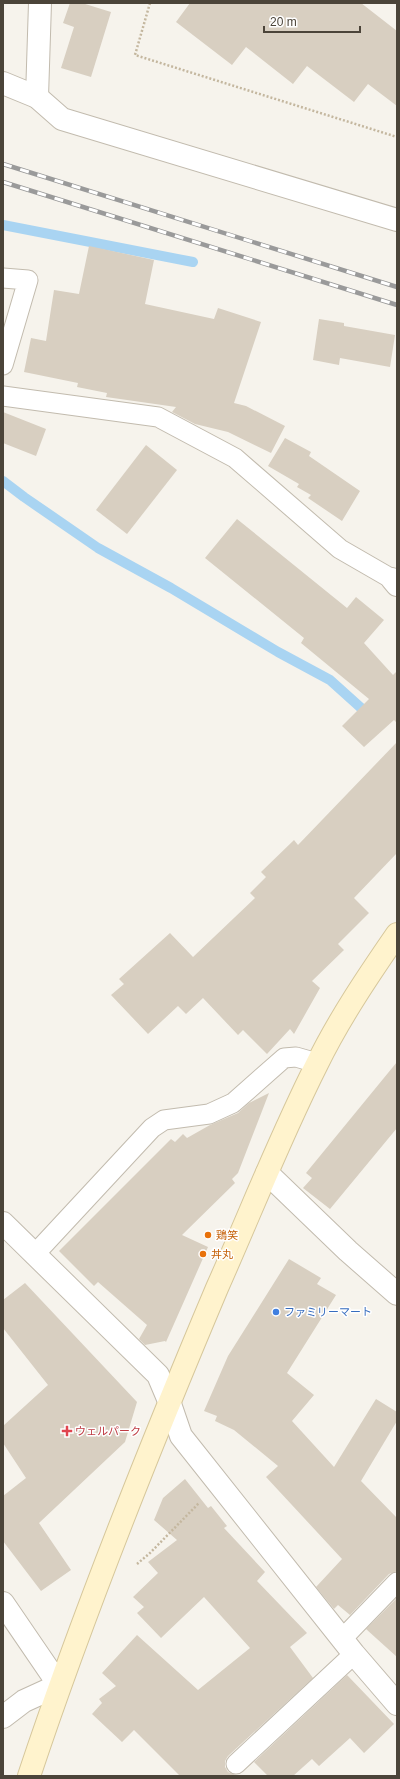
<svg xmlns="http://www.w3.org/2000/svg" width="400" height="1779" font-family="Arial,'Noto Sans JP',sans-serif">
<rect width="100%" height="100%" fill="#f6f3ec"/>
<g fill="none" stroke-linecap="round" stroke-linejoin="round">
<g stroke="#a9d4f2" stroke-width="10">
<polyline points="3,225 193,262"/>
<polyline points="3,481 24,497 98,548 171,588 278,652 330,680 370,716"/>
</g>
</g>
<g fill="#d8cfc1">
<polygon points="70,3 82,3 111,12 91,77 61,68 74,27 63,23"/>
<polygon points="190,3 361,3 397,31 397,106 368,84 354,102 307,66 293,84 246,47 232,65 176,22"/>
<polygon points="89,246 154,260 145,304 214,319 218,308 261,322 234,403 246,406 285,426 271,453 228,432 195,424 172,412 176,407 106,397 107,393 77,387 78,383 24,372 31,338 46,341 54,290 79,294"/>
<polygon points="319,319 344,323 344,326 395,335 390,367 340,358 339,365 313,360"/>
<polygon points="3,412 46,429 36,456 3,443"/>
<polygon points="285,438 311,452 309,456 360,491 342,521 308,498 311,495 297,487 299,484 268,466"/>
<polygon points="146,445 177,470 127,534 96,510"/>
<polygon points="237,519 347,608 356,597 384,620 364,643 393,675 397,671 397,723 394,720 364,747 342,726 369,699 301,643 304,638 205,558"/>
<polygon points="397,742 397,853 354,898 369,913 338,944 344,950 312,981 320,988 294,1034 290,1029 267,1054 243,1030 238,1035 203,998 186,1014 178,1006 148,1034 111,995 124,984 119,979 170,933 193,957 255,898 250,893 266,877 261,872 294,840 298,845"/>
<polygon points="397,1062 397,1128 330,1209 303,1188 312,1178 306,1173"/>
<polygon points="269,1093 238,1173 232,1179 235,1183 182,1235 208,1247 166,1342 165,1341 145,1345 139,1339 147,1325 98,1282 94,1286 59,1251 171,1139 175,1142 183,1134 187,1138 210,1125 238,1113 249,1103"/>
<polygon points="289,1259 321,1278 317,1284 336,1295 287,1373 314,1395 292,1421 334,1467 376,1399 397,1412 397,1421 361,1481 397,1518 397,1571 389,1574 350,1615 338,1605 334,1609 316,1587 342,1559 266,1477 278,1466 234,1430 215,1421 217,1416 204,1411 228,1356"/>
<polygon points="25,1283 137,1402 125,1442 39,1523 71,1570 41,1591 3,1541 3,1496 26,1478 3,1443 3,1426 48,1385 3,1328 3,1300"/>
<polygon points="185,1479 208,1508 211,1506 227,1526 224,1528 265,1572 257,1581 307,1633 290,1647 313,1678 228,1756 225,1761 225,1767 228,1772 236,1775 234,1776 180,1776 134,1730 122,1742 92,1714 102,1703 99,1699 116,1686 102,1673 137,1635 198,1690 250,1648 204,1597 161,1638 137,1613 144,1607 133,1597 158,1573 148,1562 177,1540 154,1520 163,1498"/>
<polygon points="397,1598 397,1657 366,1629"/>
<polygon points="347,1675 394,1724 364,1753 350,1738 319,1766 312,1759 293,1776 268,1776 254,1762"/>
</g>
<g fill="none" stroke-linecap="round" stroke-linejoin="round">
<defs>
<g id="lane">
<polyline points="3,278 28,280 3,365"/>
<polyline points="3,396 158,417 235,458 340,549 392,579"/>
<polyline points="34,1255 152,1128 164,1120 209,1114 233,1103 284,1058 296,1057 317,1063"/>
<polyline points="342,1639 397,1582"/>
<polyline points="236,1764 354,1654"/>
</g>
<g id="street">
<polyline points="3,83 37,97 62,119 397,220"/>
<polyline points="37,97 40,3"/>
<polyline points="392,579 397,585"/>
<polyline points="267,1173 348,1251 397,1294"/>
<polyline points="3,1223 158,1375 169,1401 181,1436 354,1654 397,1704"/>
<polyline points="3,1603 59,1685 24,1701 3,1717"/>
</g>
<path id="secondary" d="M29,1776C84,1611 149,1449 217,1288C250,1214 280,1137 317,1064C339,1019 368,976 397,934"/>
</defs>
<use href="#lane" stroke="#c2bbae" stroke-width="21"/>
<use href="#street" stroke="#c2bbae" stroke-width="24"/>
<use href="#secondary" stroke="#d6c79b" stroke-width="24"/>
<g stroke="#c4b79f" stroke-width="2.5" stroke-dasharray="2 2" stroke-linecap="butt">
<polyline points="150,3 135,55 397,137"/>
<polyline points="137,1564 150,1553 199,1503"/>
</g>
<use href="#lane" stroke="#fff" stroke-width="19"/>
<use href="#street" stroke="#fff" stroke-width="22"/>
<use href="#secondary" stroke="#fff3cd" stroke-width="22"/>
<defs>
<g id="rail">
<polyline points="3,164 397,287"/>
<polyline points="3,182 397,305"/>
</g>
</defs>
<use href="#rail" stroke="#9a9a9a" stroke-width="4.5"/>
<use href="#rail" stroke="#fff" stroke-width="3" stroke-dasharray="9" stroke-linecap="butt"/>
</g>
<g fill="#e8710a" stroke="#fff" stroke-width="1.5">
<circle cx="208" cy="1235" r="4"/>
<circle cx="203" cy="1254" r="4"/>
</g>
<circle fill="#3f7fe0" stroke="#fff" stroke-width="1.5" cx="276" cy="1312" r="4"/>
<path fill="#e0444e" stroke="#fff" stroke-width="1.5" d="M65 1425h4v4h4v4h-4v4h-4v-4h-4v-4h4z"/>
<g text-anchor="middle" stroke-width="3" stroke-linejoin="round" paint-order="stroke">
<g font-size="11" fill="#c56008" stroke="#fff" text-anchor="start">
<text x="216" y="1239">鶏笑</text>
<text x="211" y="1258">丼丸</text>
</g>
<g font-size="11" fill="#366cbe" stroke="#fff" text-anchor="start">
<text x="284" y="1316">ファミリーマート</text>
</g>
<g font-size="11" fill="#be3a42" stroke="#fff" text-anchor="start">
<text x="75" y="1435">ウェルパーク</text>
</g>
</g>
<rect width="400" height="1779" fill="none" stroke="#4b4439" stroke-width="8"/>
<path d="M264 26v6h96v-6" fill="none" stroke="#4b4439" stroke-width="2"/>
<text x="270" y="26" font-size="12" fill="#4b4439" stroke="#ffffff" stroke-width="3" paint-order="stroke">20 m</text>
</svg>
